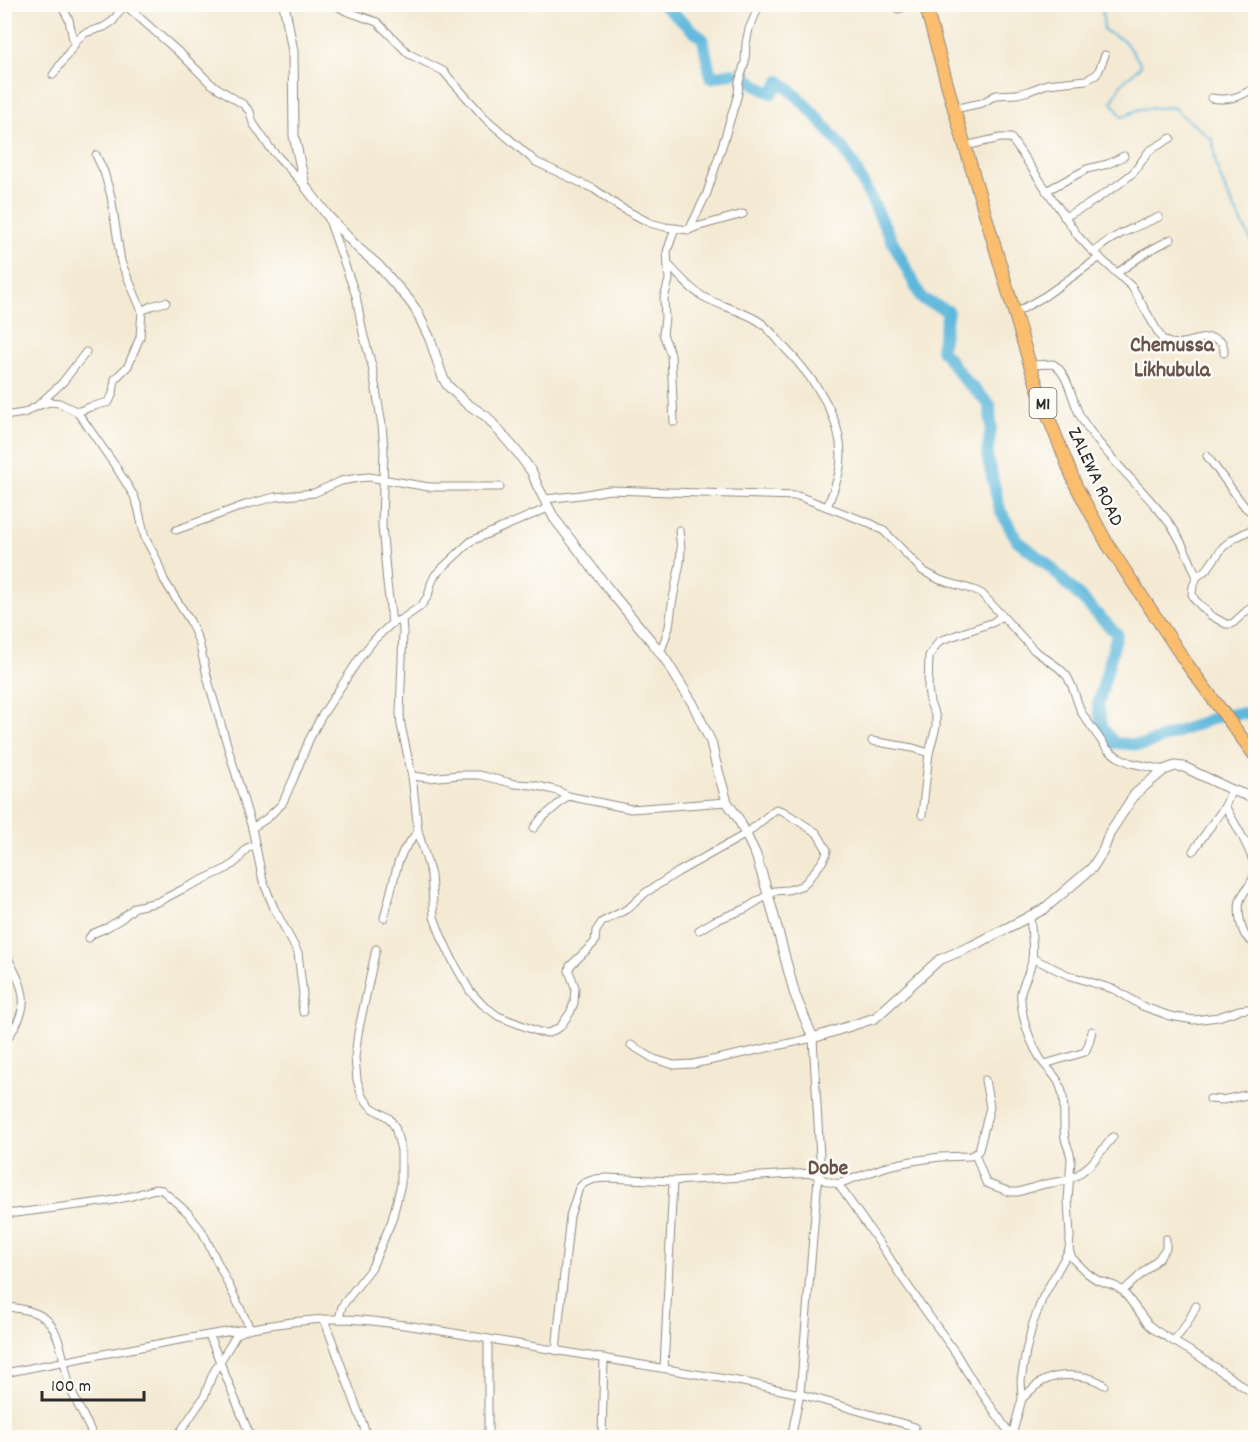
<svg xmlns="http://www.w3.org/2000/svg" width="1260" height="1442" font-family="Dekko,sans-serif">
<rect width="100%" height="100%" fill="#fdfcf7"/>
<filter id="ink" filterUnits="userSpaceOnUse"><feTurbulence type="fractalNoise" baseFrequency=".0167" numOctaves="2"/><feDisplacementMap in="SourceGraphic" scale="12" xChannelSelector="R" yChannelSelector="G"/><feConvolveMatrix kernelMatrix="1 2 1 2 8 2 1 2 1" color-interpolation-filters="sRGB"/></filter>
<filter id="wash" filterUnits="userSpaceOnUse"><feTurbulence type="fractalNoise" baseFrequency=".008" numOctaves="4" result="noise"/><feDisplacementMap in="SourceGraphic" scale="24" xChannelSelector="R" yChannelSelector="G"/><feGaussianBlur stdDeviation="1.35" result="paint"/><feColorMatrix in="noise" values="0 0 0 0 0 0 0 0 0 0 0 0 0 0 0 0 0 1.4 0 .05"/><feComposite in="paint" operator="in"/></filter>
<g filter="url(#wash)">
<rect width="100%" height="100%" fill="#f4ead4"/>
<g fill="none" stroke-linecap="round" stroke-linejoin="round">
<polyline stroke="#5eb8dc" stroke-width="2" points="1102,4 1102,8 1104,30 1124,41 1137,58 1141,66 1121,84 1112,102 1122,117 1140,109 1172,107 1213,140 1216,166 1226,192 1256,250"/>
<g stroke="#5eb8dc" stroke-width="12">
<polyline points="662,4 703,39 711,78 732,73"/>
<path d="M744,76L761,88L772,93L780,81C806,103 831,132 851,160L922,299L948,311L941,349L965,380L990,405L991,428L987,455L1000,510L1017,540L1048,565L1117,634L1098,705L1102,728L1114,743L1144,745L1224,714L1256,713"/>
</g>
</g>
</g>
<g filter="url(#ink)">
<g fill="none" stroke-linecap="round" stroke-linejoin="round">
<defs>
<g id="minor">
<polyline points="61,4 69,20 74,44"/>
<polyline points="124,4 183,56 210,83 244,105 250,112 253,123 270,148 305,186"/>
<polyline points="334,4 346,11 377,22 409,54 443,71 485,118 536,162 594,189 618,206 650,223 665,227 689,230 696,227 743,214"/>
<polyline points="894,4 898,9 915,4"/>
<polyline points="53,75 79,38 85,33 104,27 113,21 124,5"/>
<path d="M1211,98C1229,101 1242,97 1256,86"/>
<polyline points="954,109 982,103 996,95 1017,94 1029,91 1047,84 1086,80 1096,75 1099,70 1105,55"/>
<path d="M965,146L1000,138H1011L1078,236L1089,248L1132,287L1162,339C1176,351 1197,336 1212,338C1215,338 1219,341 1222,342L1224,349V353"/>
<polyline points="96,155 104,172 111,196 121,262 142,311"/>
<polyline points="1046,191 1087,169 1108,164 1124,156"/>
<polyline points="1064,217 1086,206 1119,184 1134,172 1149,151 1171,138"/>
<polyline points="329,220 356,296 363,333 372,366 382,425 384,449 382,525 387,583 392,623"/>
<polyline points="689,230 707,193 725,137 738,94 739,82 745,62 746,43 749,29 760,4"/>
<path d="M1095,252C1107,237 1141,225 1159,217"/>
<path d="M668,264C679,276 689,288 702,296C719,306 740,310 757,320C767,326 776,337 783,346C813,377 847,421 840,467C838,481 832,494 827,507"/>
<polyline points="1117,273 1147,252 1171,239"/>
<polyline points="1015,313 1045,296 1100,257"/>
<path d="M1030,365L1053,364C1070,374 1072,405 1083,421C1107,458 1143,488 1170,524C1182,540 1189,559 1197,577"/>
<polyline points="39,404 62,383 86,352"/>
<polyline points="77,412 90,407 109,402 113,393 115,379 128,366 140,337 142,311 151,306 166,302"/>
<polyline points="4,416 24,413 37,406 50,402 59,403 74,410 77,412 86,424 116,467 134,496 138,507 145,538 156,558 164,580 190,621 199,642 209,684 252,828 263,881 274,908 298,953 303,994 302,1003 303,1012"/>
<polyline points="674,422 671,355 663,334 665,318 664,298 669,280 667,252 675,228"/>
<polyline points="1207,456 1245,507 1256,516"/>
<polyline points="545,499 581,495 609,490 798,496 872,524 884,531 923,571 940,580 974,590 982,594 1034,650 1059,668 1067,676 1072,686 1081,712 1107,749 1118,757 1131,763 1164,770"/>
<polyline points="176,530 248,504 275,497 314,493 341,481 358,478 369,477 429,487 500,487"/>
<polyline points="1252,606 1232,624 1226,624 1210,615 1195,600 1192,594 1193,586 1197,577 1208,568 1223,547 1233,539 1256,527"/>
<polyline points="402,619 403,631 400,714 401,725 412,776 418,831 431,875 434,917 442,938 454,963 470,991 482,1004 498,1016 539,1032 549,1033 560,1027 570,1013 574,1003 575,987 569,971 570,966 592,945 595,942 596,931 602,922 629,908 645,893 678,872 746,834 776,809 783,811 817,833 827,850 826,855 822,862 806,882 801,886 788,890 774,891 745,909 714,921 699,930"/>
<polyline points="660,654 669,627 672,604 680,563 681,549 679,530"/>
<polyline points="872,741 913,748 929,753"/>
<polyline points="412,776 429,778 459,775 479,775 515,784 533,785 546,788 558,791 568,796 631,809 727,802"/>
<path d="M1225,806C1234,822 1253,852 1255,869C1256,880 1245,889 1241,898C1237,908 1240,926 1245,935C1248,939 1252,942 1256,944"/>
<polyline points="922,815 929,753 936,727 936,717 930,703 928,688 929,656 939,641 994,622 1002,615"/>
<polyline points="252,828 266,819 282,804 293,780 309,740 321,717 361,656 374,640 392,623 402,619 421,606 428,596 431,584 435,575 471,541 548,508"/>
<polyline points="534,828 541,819 568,796"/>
<polyline points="1193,851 1225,806 1232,790"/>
<path d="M1030,915C1031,930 1034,947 1032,961C1030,972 1024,981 1021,992C1020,999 1022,1008 1023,1015C1026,1029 1032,1045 1040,1058C1045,1067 1054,1073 1059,1083C1067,1100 1062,1120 1065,1138C1066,1145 1071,1152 1071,1160L1068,1200L1070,1237L1069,1250L1072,1258L1087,1273L1097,1280L1115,1286L1123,1291L1148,1324L1155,1330L1200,1357L1256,1395"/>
<polyline points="384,918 398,863 403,851 418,831"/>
<polyline points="89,938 92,934 106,928 121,919 135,907 158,902 183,889 228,868 237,861 247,848 255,845"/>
<path d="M4,950C25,992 34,1003 4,1043"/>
<polyline points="1032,958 1068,975 1116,990 1142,1006 1170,1016 1194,1020 1218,1017 1239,1010 1256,1008"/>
<polyline points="631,1045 654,1059 674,1065 693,1064 717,1059 813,1038 820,1157 816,1201 800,1394 791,1438"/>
<polyline points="1045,1064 1085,1052 1089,1043 1092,1031"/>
<polyline points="1210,1099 1222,1100 1256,1093"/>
<polyline points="975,1154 986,1183 1010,1192 1018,1192 1045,1184 1069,1180 1079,1174 1091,1164 1113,1137"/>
<polyline points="838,1184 885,1251 901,1276 922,1306 955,1352 967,1372 1013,1438"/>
<polyline points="4,1213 16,1213 109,1201 132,1196 155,1189 162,1190 188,1213 202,1231 250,1328 237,1334 213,1373 204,1397 176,1438"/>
<polyline points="1123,1291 1159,1258 1166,1248 1166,1239"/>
<path d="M4,1306C19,1309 37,1310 48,1321C62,1336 64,1368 70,1387C76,1404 87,1421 94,1438"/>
<polyline points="324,1319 368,1438"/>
<polyline points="339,1319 342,1306 372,1267 392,1220 401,1184 401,1150 395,1127 389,1118 371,1107 362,1096 357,1080 355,1057 358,1033 376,949"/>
<polyline points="209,1335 251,1438"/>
<polyline points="488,1339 488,1438"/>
<path d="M1173,1341C1184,1330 1190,1320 1196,1306"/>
<polyline points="556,1350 570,1216 579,1188 584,1183 595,1179 607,1178 673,1181 813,1173 826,1181 838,1184 888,1166 912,1161 940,1157 970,1156 975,1154 979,1150 990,1107 985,1080"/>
<polyline points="664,1368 673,1181"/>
<path d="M4,1373C78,1359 152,1344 226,1332C261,1327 304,1318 339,1319C364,1319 388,1323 412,1326L743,1382L800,1394L915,1427"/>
<path d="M1022,1399C1029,1392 1038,1382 1048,1379C1064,1373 1091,1375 1104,1385"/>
<polyline points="1012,1435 1022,1399 1021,1380 1026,1351 1033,1323 1043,1297 1069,1250"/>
<polyline points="602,1438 604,1358"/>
</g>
<polyline id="tertiary" points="284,4 293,51 294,136 305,186 328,216 359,249 378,265 409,300 416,310 430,339 443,378 448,386 466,403 487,417 518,453 532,472 537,485 554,518 610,591 652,642 665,659 693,704 711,742 715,760 727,802 738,818 756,855 768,894 795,995 813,1038 875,1018 939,960 972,946 1044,909 1092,868 1103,851 1110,832 1135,794 1164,770 1175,766 1184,767 1232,790 1251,797 1256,797"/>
<polyline id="trunk" points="925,4 954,109 1030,365 1044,406 1076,486 1108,545 1187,664 1256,757"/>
</defs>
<use href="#minor" stroke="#908a80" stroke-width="9"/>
<use href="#tertiary" stroke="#908a80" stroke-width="11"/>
<use href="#trunk" stroke="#908a80" stroke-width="14"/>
<use href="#minor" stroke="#fff" stroke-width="7"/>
<use href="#tertiary" stroke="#fff" stroke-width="9"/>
<use href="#trunk" stroke="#fbbd6e" stroke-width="12"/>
</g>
</g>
<g text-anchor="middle" stroke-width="5" stroke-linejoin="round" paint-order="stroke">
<rect fill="#fdfcf7" stroke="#6a6a68" stroke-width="1.5" x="1029.5" y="388" width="27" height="30" rx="4.5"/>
<g font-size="18" font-weight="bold" fill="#2b2b2b">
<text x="1043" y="409">M1</text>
</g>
<g font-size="20" fill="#2b2b2b" stroke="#fdfcf7">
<text transform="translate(1097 476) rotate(65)" y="7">ZALEWA ROAD</text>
</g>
<g font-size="22" font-weight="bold" fill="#69534b" stroke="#fdfcf7">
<text x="1172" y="351">Chemussa<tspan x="1172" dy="25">Likhubula</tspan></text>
<text x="828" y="1174">Dobe</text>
</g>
</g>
<rect width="1260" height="1442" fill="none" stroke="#fdfcf7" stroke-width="24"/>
<path d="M42 1391v9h102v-9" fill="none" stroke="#2b2b2b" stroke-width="3"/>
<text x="51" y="1391" font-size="18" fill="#2b2b2b" stroke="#fdfcf7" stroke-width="4.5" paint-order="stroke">100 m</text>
</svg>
